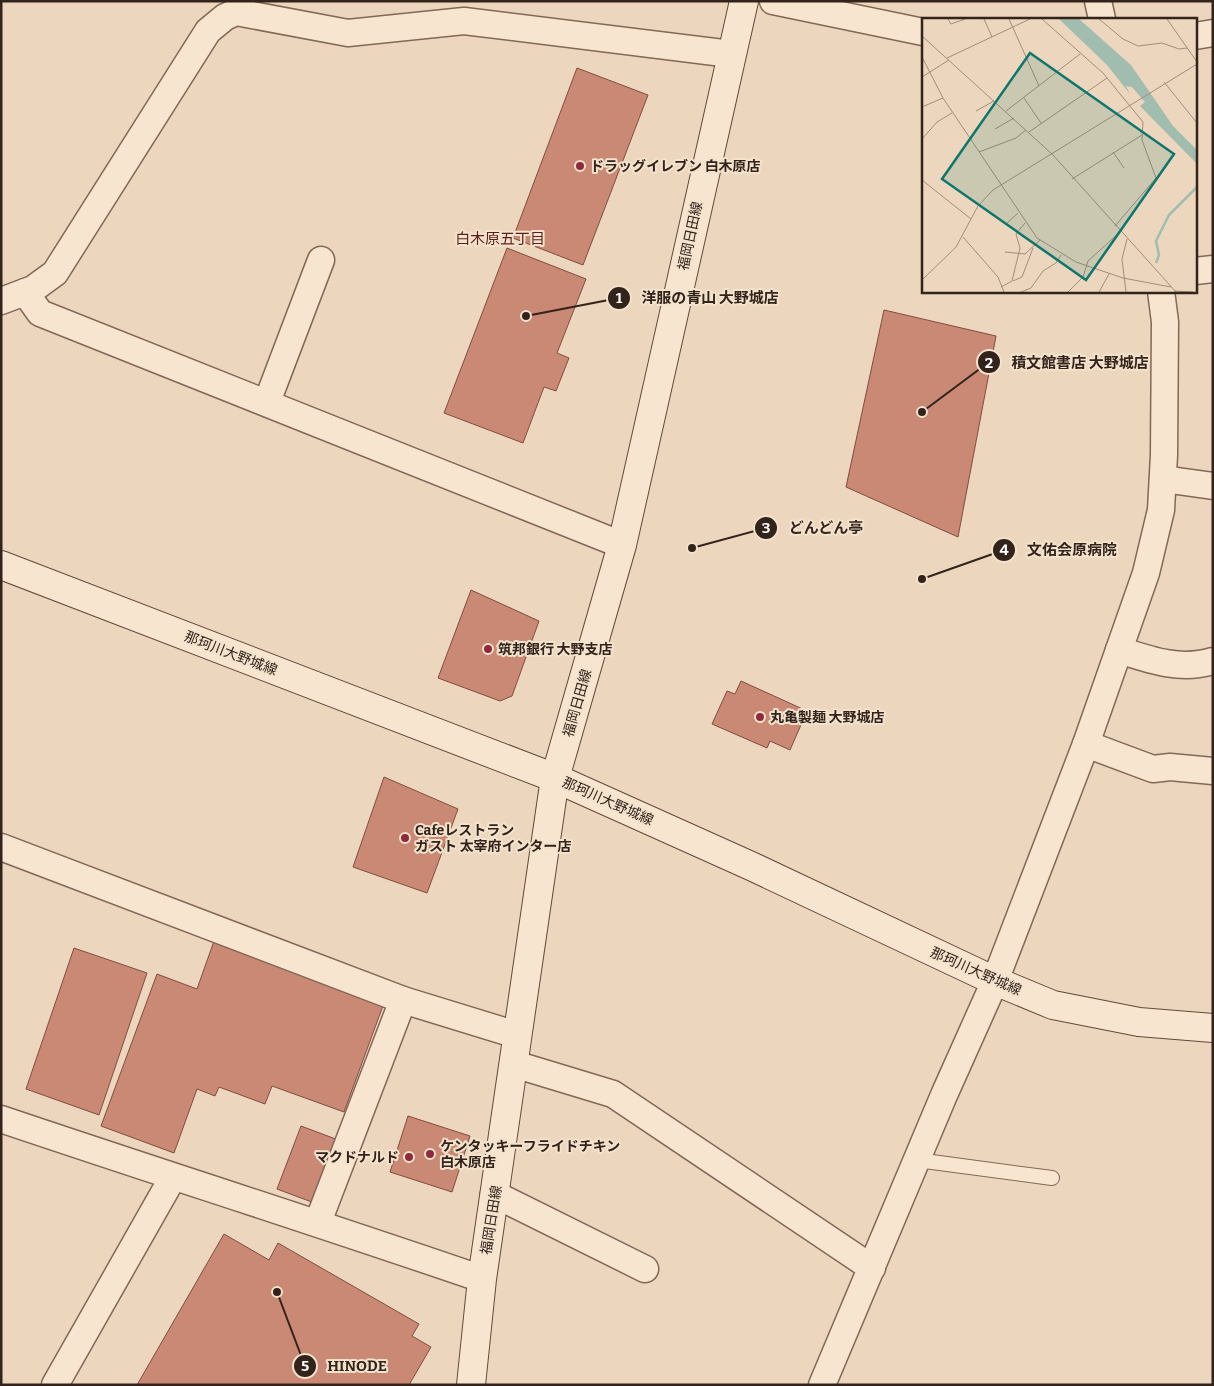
<svg xmlns="http://www.w3.org/2000/svg" width="1214" height="1386" font-family="Bitter,'Noto Sans JP',serif">
<rect width="100%" height="100%" fill="#ecd6bd"/>
<g fill="#c98974" stroke="#814d3e">
<polygon points="577,68 648,95 583,265 513,238"/>
<polygon points="507,248 586,279 557,353 569,358 556,391 544,387 523,443 444,413"/>
<polygon points="884,310 996,336 958,537 846,487"/>
<polygon points="471,590 539,621 512,696 500,701 438,678"/>
<polygon points="741,681 807,711 790,750 770,741 767,748 712,724 727,691 735,694"/>
<polygon points="384,777 458,809 427,893 353,867"/>
<polygon points="214,941 384,1003 344,1112 272,1086 265,1104 219,1087 215,1096 197,1089 174,1153 101,1126 157,974 197,989"/>
<polygon points="74,948 147,973 99,1115 26,1089"/>
<polygon points="408,1116 470,1136 452,1192 390,1172"/>
<polygon points="301,1126 341,1141 317,1204 277,1189"/>
<polygon points="224,1234 269,1260 278,1243 419,1324 412,1336 431,1347 409,1385 137,1385"/>
</g>
<g fill="none" stroke-linecap="round" stroke-linejoin="round">
<defs>
<polyline id="service" points="917,1160 1052,1178"/>
<g id="minor">
<polyline points="773,1 923,32"/>
<polyline points="1098,1 1102,19"/>
<polyline points="1195,36 1213,33"/>
<polyline points="1195,271 1213,269"/>
<polyline points="25,292 40,313 622,545"/>
<polyline points="1,301 33,289 55,273 208,31 225,17 236,12 348,33 464,21 731,54"/>
<polyline points="267,402 321,260"/>
<polyline points="1163,479 1213,486"/>
<path d="M1119,650C1150,660 1180,671 1213,661"/>
<polyline points="1086,744 1153,769 1170,767 1213,771"/>
<polyline points="1,847 403,1000 517,1035"/>
<polyline points="514,1064 613,1094 872,1268"/>
<path d="M1,1119C161,1173 322,1224 482,1279"/>
<polyline points="494,1194 645,1269"/>
<polyline points="318,1222 403,1000"/>
<polyline points="55,1385 173,1177"/>
<polyline points="822,1385 944,1095 995,981 1086,744 1146,573 1161,510 1164,455 1165,322 1161,291"/>
</g>
<g id="secondary">
<polyline points="1,565 555,778 751,866 995,981 1053,1005 1139,1022 1213,1028"/>
<polyline points="471,1385 482,1279 555,778 622,545 744,1"/>
</g>
</defs>
<use href="#service" stroke="#836757" stroke-width="16"/>
<use href="#minor" stroke="#836757" stroke-width="29"/>
<use href="#secondary" stroke="#64483b" stroke-width="30"/>
<use href="#service" stroke="#f7e5d0" stroke-width="14"/>
<use href="#minor" stroke="#f7e5d0" stroke-width="26"/>
<use href="#secondary" stroke="#f7e5d0" stroke-width="28"/>
</g>
<g fill="#8f293c" stroke="#f3e2cc" stroke-width="2">
<circle cx="580" cy="166" r="5"/>
<circle cx="488" cy="649" r="5"/>
<circle cx="760" cy="717" r="5"/>
<circle cx="405" cy="838" r="5"/>
<circle cx="430" cy="1154" r="5"/>
<circle cx="409" cy="1157" r="5"/>
</g>
<g text-anchor="middle" stroke-width="4" stroke-linejoin="round" paint-order="stroke">
<g font-size="14" font-weight="bold" fill="#32231b" stroke="#f3e2cc" text-anchor="start">
<text x="590" y="171">ドラッグイレブン 白木原店</text>
<text x="498" y="654">筑邦銀行 大野支店</text>
<text x="770" y="722">丸亀製麺 大野城店</text>
<text x="415" y="835">Cafeレストラン<tspan x="415" dy="16">ガスト 太宰府インター店</tspan></text>
<text x="440" y="1151">ケンタッキーフライドチキン<tspan x="440" dy="16">白木原店</tspan></text>
<text x="399" y="1162" text-anchor="end">マクドナルド</text>
</g>
<g font-size="14" fill="#32231b" stroke="#f3e2cc">
<text transform="translate(690 236) rotate(-78)" y="5">福岡日田線</text>
<text transform="translate(231 653) rotate(21)" y="5">那珂川大野城線</text>
<text transform="translate(577 703) rotate(-74)" y="5">福岡日田線</text>
<text transform="translate(608 801) rotate(24)" y="5">那珂川大野城線</text>
<text transform="translate(976 971) rotate(24)" y="5">那珂川大野城線</text>
<text transform="translate(491 1220) rotate(-81)" y="5">福岡日田線</text>
</g>
<g font-size="15" fill="#5d1f1c" stroke="#f3e2cc">
<text x="500" y="244">白木原五丁目</text>
</g>
</g>
<g transform="translate(922 18)">
<rect width="275" height="275" fill="#ecd6bd"/>
<path d="M137,1H157L209,47L251,108L275,132V146L218,88L223,84L210,69L204,68L208,76L185,47Z" fill="#a1bdb0"/>
<path fill="none" stroke="#a1bdb0" stroke-width="2.5" d="M234,245L237,237L234,223L247,197L275,169"/>
<path fill="none" stroke="#a28e7c" stroke-width="1" d="M26,1L29,6L43,1M62,1L70,19M87,1L117,68M120,1L181,55L221,104L220,122L234,160L193,208M177,1L201,21L216,28L240,25L257,31L265,30M245,1L275,44M0,18L131,137L254,274M0,39L21,80L115,220L154,244L201,260L249,269M25,40L108,1M0,59L27,42M242,64L275,105M102,80L119,105M0,89L21,80M54,93L72,83M84,93L158,36M73,111L92,100M107,114L185,60M0,121L15,104L30,95M57,134L94,120L104,112M191,134L202,150M150,161L220,117M0,162L49,201M83,207L96,195M41,219L76,259L82,274M83,234L103,236L118,222M0,262L34,229L56,188L71,172L275,46M91,263L100,259L111,230M79,269L90,263L98,230L94,216L103,205M252,273L271,274M99,274L109,270L121,253L134,245L139,237M146,274L161,259L166,243L198,214M177,274L187,256M204,274L200,241L205,221"/>
<path fill="#0f766e" fill-opacity="0.15" stroke="#0f766e" stroke-width="2.5" d="M108,35L252,136L164,262L20,161Z"/>
<rect width="275" height="275" fill="none" stroke="#32231b" stroke-width="2.5"/>
</g>
<path fill="none" stroke="#32231b" stroke-width="2" d="M526 316L619 298M922 412L989 362M692 548L766 528M922 579L1004 550M277 1292L305 1366"/>
<g fill="#32231b" stroke="#f3e2cc" stroke-width="2">
<circle cx="526" cy="316" r="5"/>
<circle cx="922" cy="412" r="5"/>
<circle cx="692" cy="548" r="5"/>
<circle cx="922" cy="579" r="5"/>
<circle cx="277" cy="1292" r="5"/>
<circle cx="619" cy="298" r="12"/>
<circle cx="989" cy="362" r="12"/>
<circle cx="766" cy="528" r="12"/>
<circle cx="1004" cy="550" r="12"/>
<circle cx="305" cy="1366" r="12"/>
</g>
<g font-size="15" text-anchor="middle" font-weight="bold" fill="#fff">
<text x="619" y="303">1</text>
<text x="989" y="368">2</text>
<text x="766" y="533">3</text>
<text x="1004" y="555">4</text>
<text x="305" y="1371">5</text>
</g>
<g font-size="15" text-anchor="middle" font-weight="bold" fill="#32231b" stroke="#f3e2cc" stroke-width="4" stroke-linejoin="round" paint-order="stroke">
<text x="710" y="303">洋服の青山 大野城店</text>
<text x="1080" y="368">積文館書店 大野城店</text>
<text x="826" y="533">どんどん亭</text>
<text x="1072" y="555">文佑会原病院</text>
<text x="357" y="1371">HINODE</text>
</g>
<rect width="1214" height="1386" fill="none" stroke="#32231b" stroke-width="5"/>
</svg>
